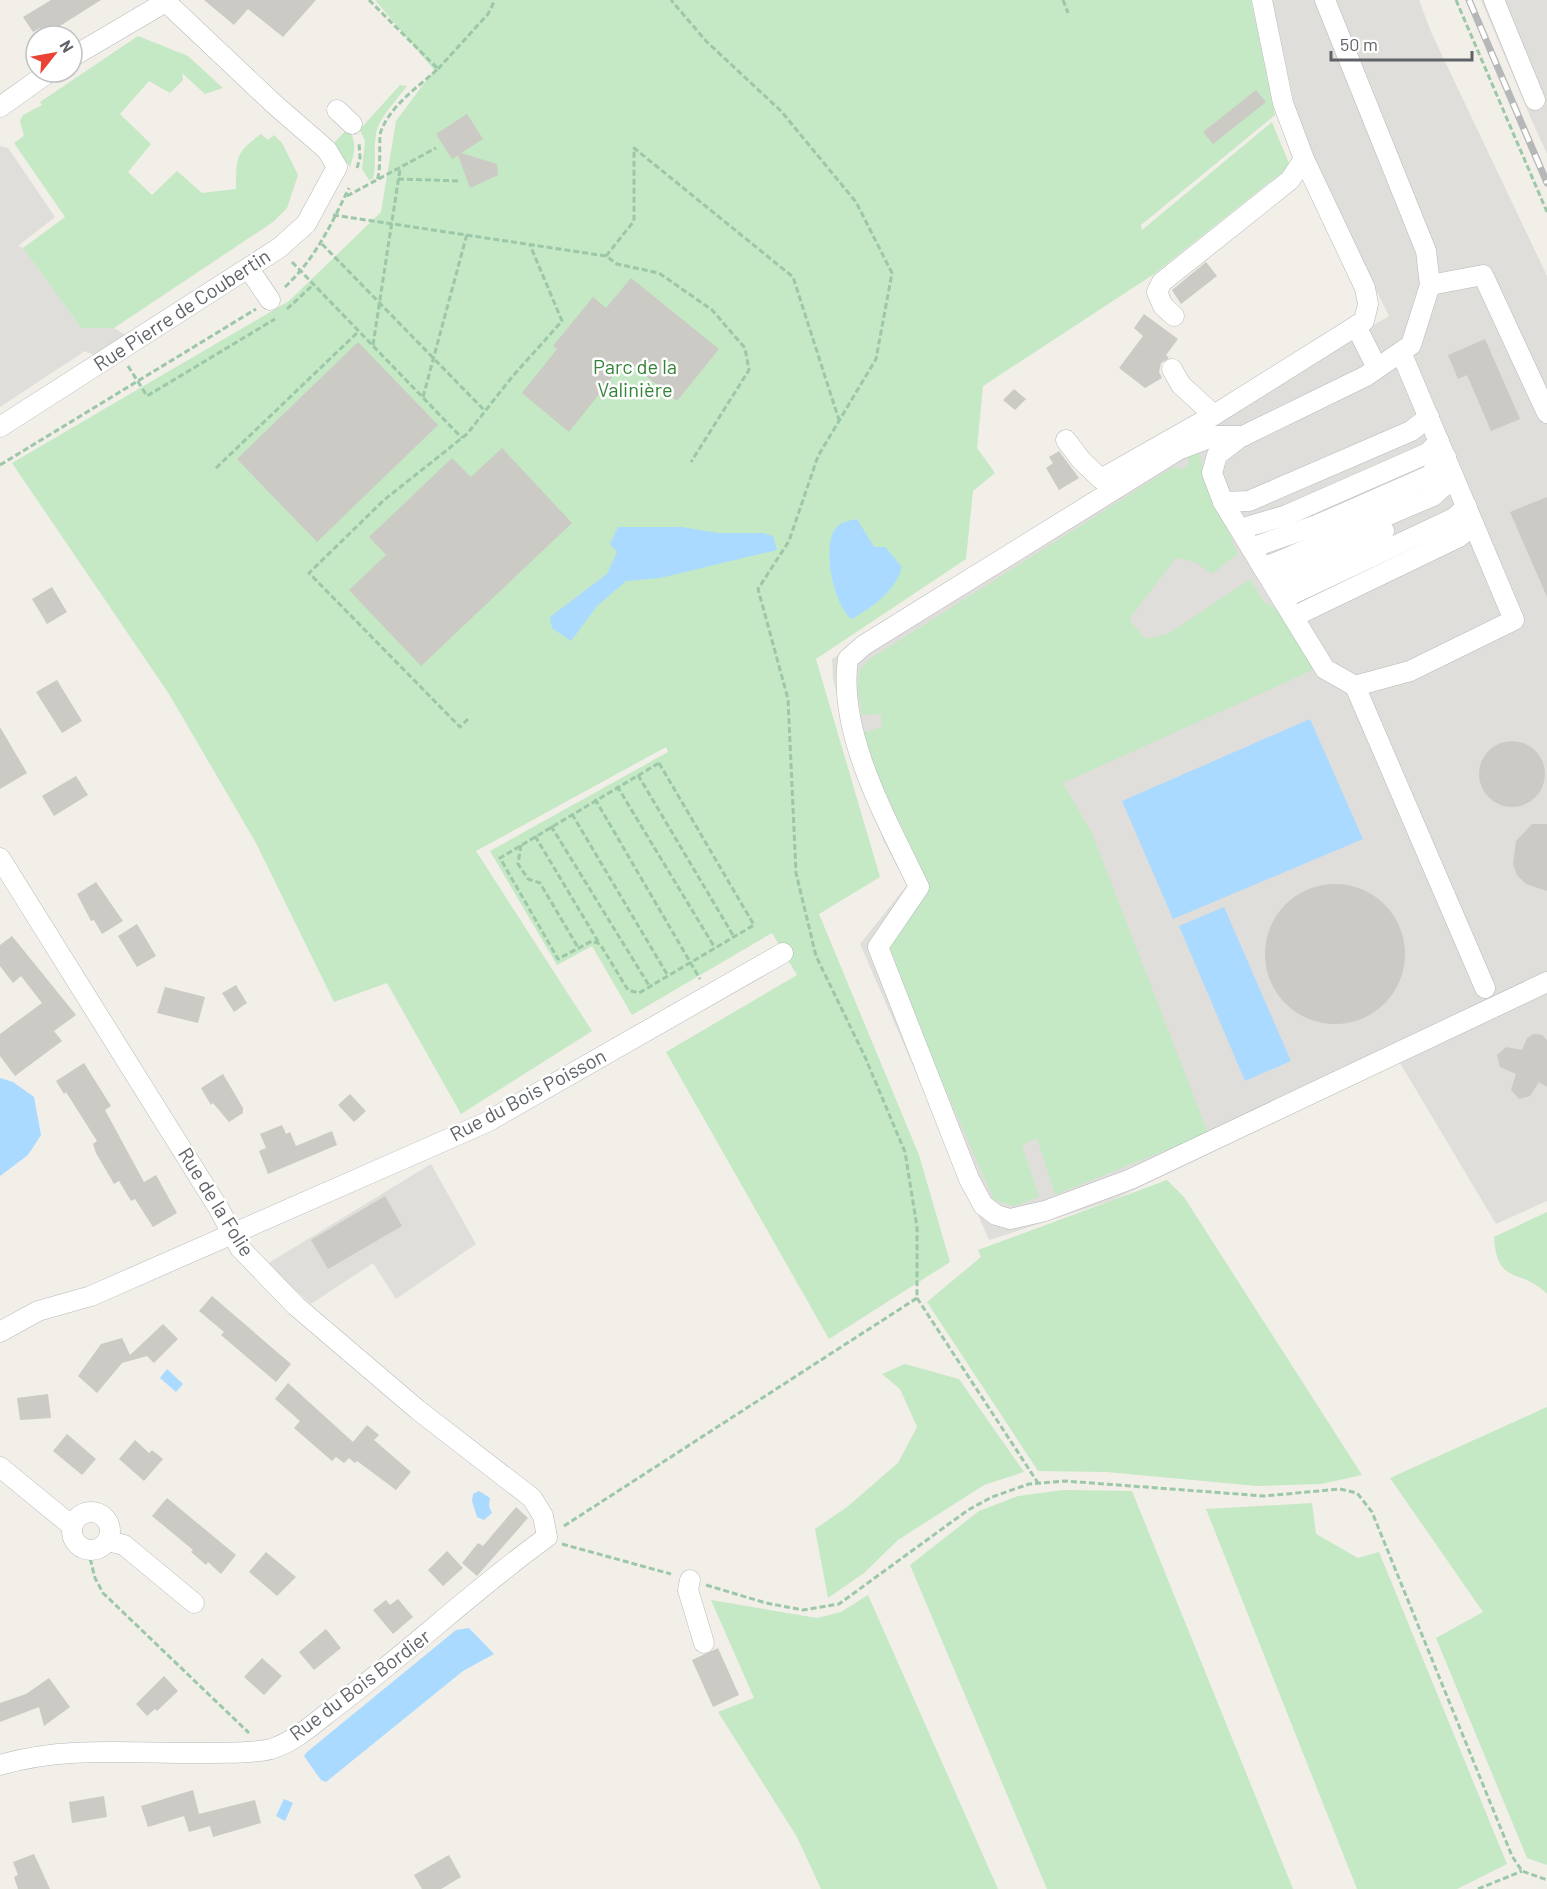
<svg xmlns="http://www.w3.org/2000/svg" width="1547" height="1889" font-family="Barlow,sans-serif">
<rect width="100%" height="100%" fill="#f1efe8"/>
<g fill="#e0deda">
<polygon points="1272,0 1419,0 1431,32 1547,276 1547,1201 1496,1224 1400,1063 1113,1200 989,1240 860,944 907,885 884,842 855,766 833,679 832,659 1126,471 1389,316 1318,175 1295,107"/>
<polygon points="1481,0 1547,0 1547,154 1531,119"/>
<polygon points="0,146 8,148 55,217 18,246 23,248 81,328 114,328 127,336 98,357 85,351 0,407"/>
<polygon points="431,1164 476,1244 396,1299 373,1263 311,1304 267,1264"/>
</g>
<g fill="#c5e8c5">
<polygon points="375,0 1251,0 1275,115 1141,225 1142,230 1272,122 1290,166 1154,274 983,386 977,448 995,473 973,491 966,559 816,659 880,877 819,914 919,1155 950,1262 829,1339 666,1052 797,975 772,933 632,1015 592,946 557,965 490,851 668,752 666,747 476,851 592,1031 461,1114 387,983 334,1002 256,843 169,694 12,463 289,301 381,212 396,121 434,70"/>
<path d="M138,36L188,56L223,88L205,94L182,73L183,80L170,93L149,81L120,114L151,144L128,172L152,195L177,171L202,193L236,189C237,157 234,154 261,134L268,140L274,135L282,143L298,175L287,208L273,222L114,328H81L23,248L65,217L14,143L24,136L20,121L23,115L42,105L40,102Z"/>
<path d="M400,85L407,86C397,100 378,118 376,135C373,150 377,164 373,179L369,180L362,169L365,141L355,120L363,126Z"/>
<path d="M348,128C357,143 355,151 350,167L336,149L335,142Z"/>
<path d="M1199,451L1204,473L1238,554L1212,574L1195,562L1176,558L1129,619L1145,639L1168,634L1250,579L1264,602L1284,613L1315,669L1063,783L1092,833L1208,1133L1055,1195L1037,1138L1022,1145L1039,1197L1014,1206L994,1200L884,949L928,883L867,753L862,733L882,727L881,714L862,715C859,694 851,673 870,659L1173,467L1183,469L1189,463L1188,456Z"/>
<polygon points="1167,1180 1184,1197 1362,1475 1321,1484 1257,1486 1107,1472 1038,1471 927,1302 981,1257 978,1250"/>
<path d="M1547,1212V1294C1521,1267 1497,1287 1494,1237Z"/>
<polygon points="905,1364 959,1379 1024,1472 984,1485 898,1540 864,1573 828,1598 815,1529 847,1507 898,1463 917,1427 900,1389 882,1374"/>
<polygon points="1547,1407 1547,1865 1527,1858 1436,1638 1483,1612 1390,1478"/>
<polygon points="1064,1490 1132,1491 1293,1889 1047,1889 910,1565 979,1511 1018,1496"/>
<polygon points="1312,1503 1316,1534 1358,1558 1379,1552 1507,1864 1457,1889 1357,1889 1206,1509"/>
<polygon points="868,1595 998,1889 821,1889 797,1837 718,1712 754,1698 711,1600 817,1618 841,1612"/>
</g>
<g fill="#aadaff">
<path d="M857,519L874,547H885L902,567C895,592 873,606 852,619C834,607 821,546 836,528C841,521 849,521 857,519Z"/>
<polygon points="618,527 681,527 719,533 763,533 773,536 777,550 660,578 626,581 597,606 571,641 552,628 550,617 607,574 617,552 610,544"/>
<polygon points="1310,719 1363,839 1173,919 1122,801"/>
<polygon points="1224,907 1291,1061 1245,1081 1179,926"/>
<polygon points="0,1078 13,1082 34,1097 41,1135 28,1155 0,1176"/>
<polygon points="167,1369 183,1384 176,1392 160,1378"/>
<polygon points="479,1491 490,1498 489,1506 492,1513 484,1520 477,1517 472,1501 473,1494"/>
<polygon points="469,1628 494,1654 463,1671 326,1782 321,1780 304,1756 307,1752 456,1630"/>
<polygon points="284,1799 293,1803 285,1821 276,1816"/>
</g>
<g fill="#cccac5">
<polygon points="51,0 101,0 44,36 40,28 33,32 23,17"/>
<polygon points="204,0 316,0 283,37 248,9 234,25"/>
<polygon points="1256,90 1266,102 1213,144 1203,132"/>
<polygon points="467,114 483,139 461,153 497,164 498,175 470,188 458,155 452,159 436,134"/>
<polygon points="1206,262 1217,276 1181,304 1172,290"/>
<polygon points="631,278 719,349 677,401 626,360 569,432 522,393 557,349 553,346 593,297 606,308"/>
<polygon points="1144,314 1178,339 1166,355 1169,358 1161,363 1159,372 1162,378 1145,388 1119,368 1143,336 1134,328"/>
<polygon points="1485,339 1520,419 1491,431 1467,375 1458,379 1448,355"/>
<polygon points="358,342 438,425 317,542 237,459"/>
<polygon points="1014,389 1026,399 1015,410 1003,400"/>
<polygon points="502,448 572,523 421,666 349,590 386,555 369,537 452,458 471,477"/>
<polygon points="1059,451 1079,478 1059,490 1046,468 1053,463 1049,457"/>
<polygon points="1547,497 1547,597 1510,512"/>
<polygon points="52,587 67,612 47,624 32,599"/>
<polygon points="57,680 82,721 62,733 36,692"/>
<polygon points="0,727 27,773 0,789"/>
<circle cx="1512" cy="774" r="33"/>
<polygon points="76,776 88,795 54,816 42,796"/>
<polygon points="1532,824 1547,824 1547,891 1526,884 1517,875 1513,864 1516,841"/>
<polygon points="96,882 123,921 102,934 94,920 91,921 77,894"/>
<circle cx="1335" cy="954" r="70"/>
<polygon points="137,924 156,956 137,967 118,936"/>
<polygon points="12,936 76,1015 54,1031 62,1041 15,1076 0,1056 0,1034 42,1003 21,976 13,983 0,966 0,945"/>
<polygon points="236,985 247,1003 234,1012 222,993"/>
<polygon points="165,987 205,997 198,1023 157,1013"/>
<polygon points="1534,1034 1542,1035 1547,1040 1547,1087 1539,1082 1530,1096 1519,1099 1511,1090 1516,1074 1500,1067 1497,1055 1506,1047 1522,1050 1527,1038"/>
<polygon points="84,1063 111,1106 105,1110 144,1182 156,1175 177,1213 153,1227 135,1199 131,1201 119,1181 114,1184 96,1153 93,1144 97,1141 66,1092 64,1094 56,1081"/>
<polygon points="223,1074 243,1108 243,1113 229,1122 213,1103 211,1105 201,1088"/>
<polygon points="350,1094 366,1111 354,1122 338,1105"/>
<polygon points="282,1125 286,1134 290,1132 296,1146 332,1131 337,1145 268,1174 259,1151 266,1148 260,1134"/>
<polygon points="385,1196 402,1226 328,1269 311,1240"/>
<polygon points="212,1296 291,1364 276,1382 221,1335 224,1332 199,1311"/>
<polygon points="163,1324 178,1339 154,1363 147,1356 122,1363 97,1393 78,1376 101,1344 122,1338 130,1355"/>
<polygon points="288,1383 353,1442 367,1425 379,1435 374,1440 411,1472 396,1490 357,1461 355,1463 349,1458 344,1463 336,1457 332,1461 294,1428 300,1421 275,1399"/>
<polygon points="48,1394 51,1418 20,1420 17,1398"/>
<polygon points="67,1434 96,1459 82,1475 53,1451"/>
<polygon points="135,1440 149,1453 152,1450 163,1459 144,1481 119,1459"/>
<polygon points="167,1498 236,1555 221,1574 208,1562 206,1565 191,1552 193,1550 152,1516"/>
<polygon points="516,1507 528,1518 477,1576 462,1563 478,1543 483,1546"/>
<polygon points="447,1551 463,1568 443,1586 428,1570"/>
<polygon points="266,1552 296,1577 277,1596 249,1572"/>
<polygon points="398,1599 413,1617 393,1634 373,1610 386,1600 390,1605"/>
<polygon points="326,1629 341,1648 314,1670 299,1652"/>
<polygon points="718,1648 739,1695 713,1707 692,1660"/>
<polygon points="262,1658 282,1676 264,1695 244,1677"/>
<polygon points="164,1676 178,1691 157,1711 155,1709 147,1716 136,1704"/>
<polygon points="49,1678 70,1707 44,1726 39,1707 0,1722 0,1703 26,1694"/>
<polygon points="193,1790 199,1814 255,1800 261,1823 213,1837 210,1826 189,1832 184,1816 148,1827 141,1806"/>
<polygon points="104,1796 107,1817 72,1823 69,1802"/>
<polygon points="34,1854 50,1889 18,1889 14,1877 18,1875 13,1862"/>
<polygon points="449,1855 461,1877 441,1889 422,1889 414,1875"/>
</g>
<g fill="none" stroke-linecap="round" stroke-linejoin="round">
<defs>
<g id="minor">
<polyline points="1325,0 1426,251 1430,285 1411,345 1366,376 1239,438 1217,455 1212,473 1223,502 1325,669 1355,686 1410,671 1514,620 1401,352"/>
<polyline points="1494,0 1535,100"/>
<polyline points="72,57 169,0"/>
<polyline points="0,107 49,72"/>
<polyline points="337,110 352,124"/>
<polyline points="249,269 270,300"/>
<polyline points="1430,285 1483,275 1547,413"/>
<polyline points="1174,316 1163,306 1157,292 1162,282 1290,180 1304,159"/>
<polyline points="1356,326 1377,368"/>
<polyline points="1172,369 1181,385 1214,415"/>
<polyline points="0,427 279,248 306,224 337,167 327,150 274,104 164,0"/>
<path d="M1244,436H1215L1178,450L864,645L848,659C837,734 888,822 919,887L878,947L969,1179L983,1205L996,1215L1010,1219L1045,1211L1131,1179L1547,982"/>
<polyline points="1066,440 1081,460 1101,479 1214,415 1364,321 1368,304 1365,288 1304,159 1283,103 1262,0"/>
<polyline points="1223,502 1249,501 1411,431 1429,417"/>
<polyline points="1240,529 1287,515 1428,453 1439,441"/>
<polyline points="1251,548 1317,525 1429,476 1446,457"/>
<polyline points="1263,568 1433,496 1454,477"/>
<polyline points="1272,582 1384,531"/>
<polyline points="1282,599 1454,518 1467,507"/>
<polyline points="1293,617 1459,537 1474,525"/>
<polyline points="1355,686 1485,988"/>
<path d="M0,858L219,1209L240,1248L296,1306L418,1410L532,1498L543,1516L547,1537C476,1588 412,1649 342,1702C321,1717 296,1742 271,1749C250,1754 228,1752 207,1753C139,1754 66,1745 0,1765"/>
<polyline points="0,1332 38,1311 91,1296 487,1122 783,953"/>
<polyline points="0,1467 72,1526"/>
<circle cx="91" cy="1531" r="19"/>
<polyline points="108,1541 124,1545 194,1603"/>
<polyline points="690,1580 688,1590 704,1643"/>
</g>
</defs>
<use href="#minor" stroke="#b5b8bc" stroke-width="21"/>
<g stroke="#9cc7a9" stroke-width="3" stroke-dasharray="6 3" stroke-linecap="butt">
<path d="M369,0L438,69C418,87 391,105 381,131C378,139 382,166 377,181"/>
<polyline points="1063,0 1068,13"/>
<polyline points="1456,0 1547,212"/>
<polyline points="438,69 488,14 495,0"/>
<polyline points="357,168 360,158 359,142"/>
<polyline points="398,179 461,181"/>
<polyline points="347,196 436,148"/>
<polyline points="333,215 606,256 617,264 659,273 712,310 745,348 749,370 691,462"/>
<polyline points="322,244 485,411"/>
<polyline points="606,256 634,221 634,148 793,277 839,420"/>
<polyline points="292,262 462,438"/>
<path d="M285,287C315,259 331,225 349,188"/>
<polyline points="287,309 314,284"/>
<polyline points="373,345 400,169"/>
<polyline points="128,366 147,396 275,319"/>
<polyline points="423,397 467,234"/>
<polyline points="0,465 256,309"/>
<polyline points="216,468 359,331"/>
<polyline points="468,719 460,727 309,573 384,500 467,434 512,377 562,321 530,245"/>
<polygon points="659,763 754,925 639,993 628,990 600,944 592,941 558,959 500,858"/>
<polyline points="638,775 734,937"/>
<polyline points="617,786 715,948"/>
<polyline points="595,799 700,979"/>
<polyline points="572,814 668,976"/>
<polyline points="551,826 650,987"/>
<polyline points="535,836 599,943"/>
<polyline points="521,845 518,864 528,879 540,883 579,949"/>
<polyline points="917,1298 1038,1483"/>
<polyline points="564,1526 917,1298 917,1227 905,1152 865,1057 816,956 796,873 788,699 758,589 789,541 818,456 876,359 892,273 856,202 781,111 706,41 671,0"/>
<polyline points="562,1544 671,1574"/>
<polyline points="88,1550 95,1578 103,1593 249,1733"/>
<polyline points="706,1585 766,1603 803,1610 839,1604 968,1510 992,1497 1029,1484 1065,1481 1264,1496 1340,1489 1357,1493 1372,1512 1512,1856 1522,1871 1547,1880"/>
<polyline points="1478,1889 1522,1871"/>
</g>
<use href="#minor" stroke="#fff" stroke-width="20"/>
<defs>
<polyline id="rail" points="1469,0 1547,183"/>
</defs>
<use href="#rail" stroke="#b6b7b8" stroke-width="7"/>
<use href="#rail" stroke="#fff" stroke-width="4.5" stroke-dasharray="14" stroke-linecap="butt"/>
</g>
<g text-anchor="middle" stroke-width="5" stroke-linejoin="round" paint-order="stroke">
<g font-size="20" fill="#5f6368" stroke="#fff">
<text transform="translate(182 310) rotate(-33)" y="7">Rue Pierre de Coubertin</text>
<text transform="translate(528 1095) rotate(-28)" y="7">Rue du Bois Poisson</text>
<text transform="translate(216 1202) rotate(58)" y="7">Rue de la Folie</text>
<text transform="translate(360 1685) rotate(-37)" y="7">Rue du Bois Bordier</text>
</g>
<g font-size="20" fill="#348238" stroke="#fff">
<text x="635" y="374">Parc de la<tspan x="635" dy="23">Valinière</tspan></text>
</g>
</g>
<g transform="translate(54 54) rotate(59)"><circle r="28" fill="#ffffff" stroke="#bfc1c3" stroke-width="1.5"/>
<path d="M0-4.5L10 22L0 15L-10 22Z" fill="#ea4335"/>
<text y="-9" font-size="16" font-weight="bold" text-anchor="middle" fill="#5f6368">N</text>
</g>
<path d="M1331 51v9h141v-9" fill="none" stroke="#5f6368" stroke-width="3"/>
<text x="1340" y="51" font-size="18" fill="#5f6368" stroke="#ffffff" stroke-width="4.5" paint-order="stroke">50 m</text>
</svg>
